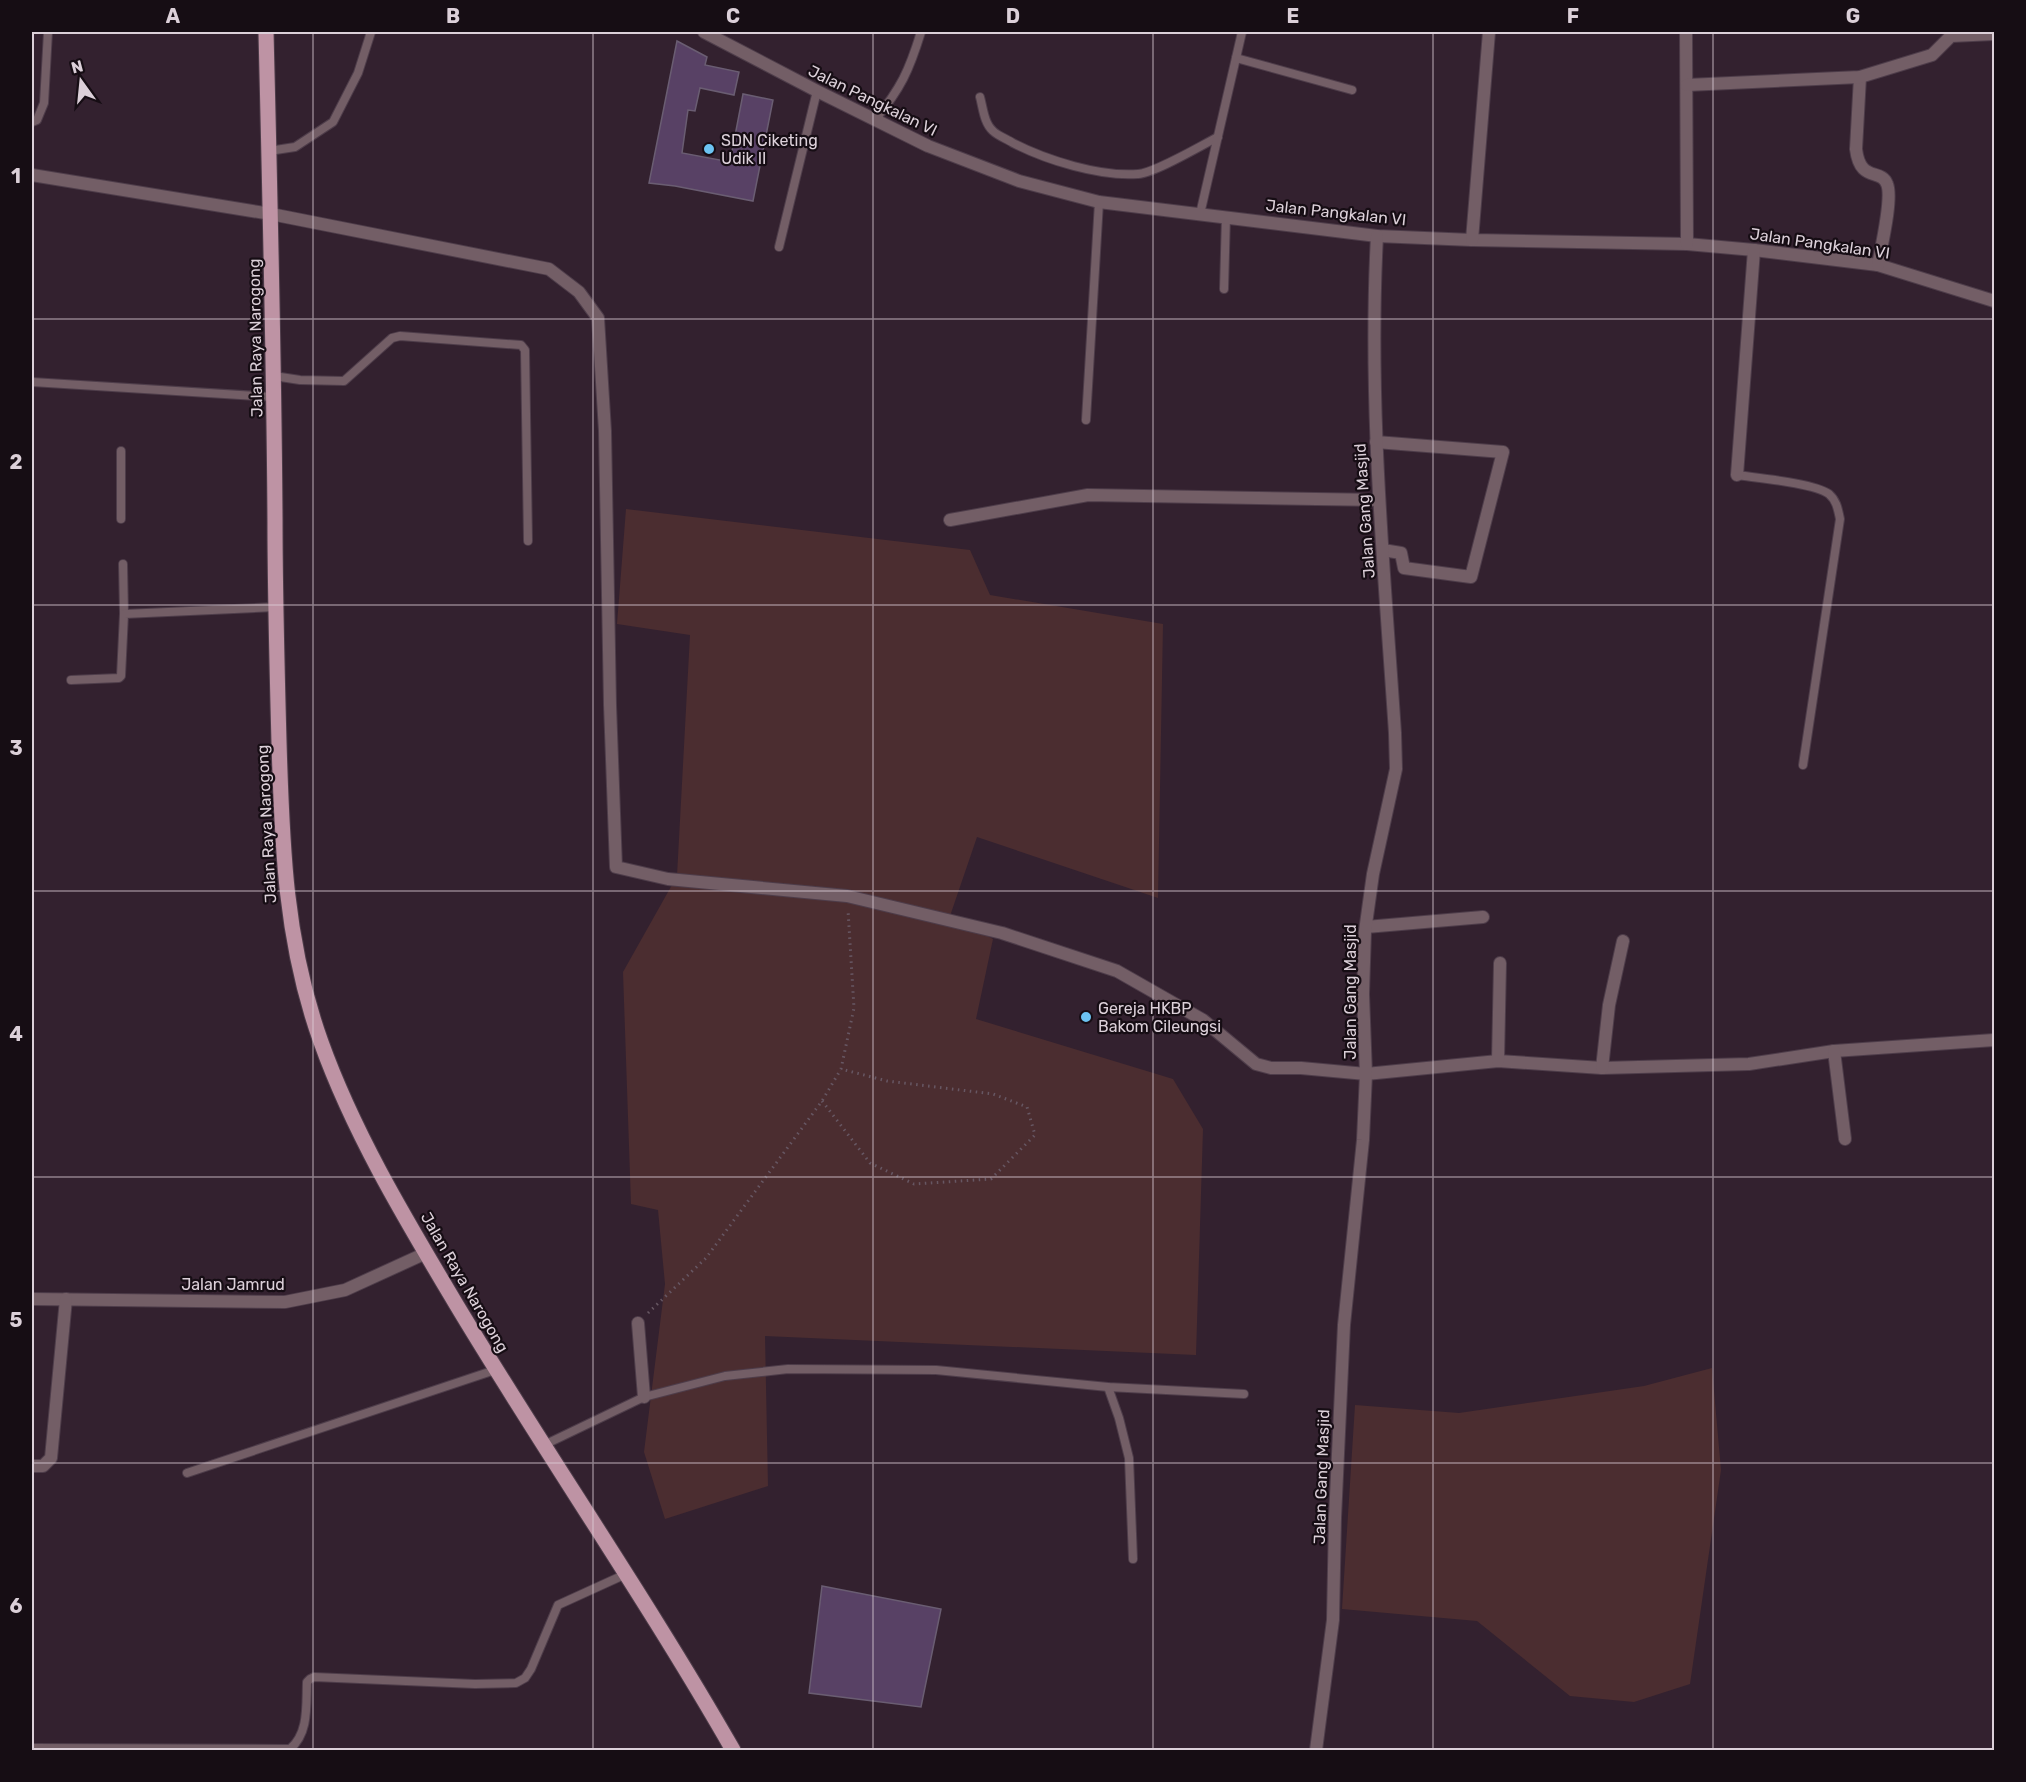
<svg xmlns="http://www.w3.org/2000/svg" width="2026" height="1782" font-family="Rubik,sans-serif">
<rect width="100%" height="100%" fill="#33212f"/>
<g fill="#4b2d30">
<polygon points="626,509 970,550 990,595 1163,624 1158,898 977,837 950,916 993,939 976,1019 1173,1079 1203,1129 1196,1355 765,1336 768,1486 665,1519 644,1452 665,1284 658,1210 631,1204 623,972 677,876 690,635 617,624"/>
<polygon points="1712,1368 1721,1470 1690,1684 1634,1702 1570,1696 1477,1621 1342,1609 1355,1405 1459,1413 1644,1386"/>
</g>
<g fill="#584165" stroke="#6a5d72" stroke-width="1.5">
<polygon points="677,41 707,57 705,65 739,72 734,95 700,88 695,111 688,110 682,153 730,162 743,94 773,100 753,201 675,186 649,183"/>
<polygon points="822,1586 941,1609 921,1707 809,1693"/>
</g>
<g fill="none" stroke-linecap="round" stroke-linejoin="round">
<defs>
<g id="service">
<polyline points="1236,58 1352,90"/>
<path d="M980,97C983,108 984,123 993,131C998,136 1007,139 1013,143C1046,160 1100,177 1138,174C1155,173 1200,146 1218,137"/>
<path d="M875,120C901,88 909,71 921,32"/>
<polyline points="32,122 37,120 44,103 48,32"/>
<polyline points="269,151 295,147 333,122 358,73 371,32"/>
<polyline points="1200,214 1242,32"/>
<polyline points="779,247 817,91"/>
<polyline points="1224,289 1226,216"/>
<polyline points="274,376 300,380 344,381 392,338 400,336 521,345 525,350 528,541"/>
<polyline points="32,382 274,397"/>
<polyline points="1086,420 1099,202"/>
<path d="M1737,475C1757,478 1814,483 1829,494C1837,501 1838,510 1840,519L1803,765"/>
<polyline points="121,519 121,451"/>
<polyline points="123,564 124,614"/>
<polyline points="71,680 119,678 121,676 124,614 275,607"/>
<polyline points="1108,1387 1119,1418 1129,1458 1133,1559"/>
<polyline points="544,1445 644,1397 725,1376 788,1369 936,1370 1108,1387 1244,1394"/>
<polyline points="187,1473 495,1370"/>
<path d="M32,1748L290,1749C309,1733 306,1706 307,1682L310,1679L314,1677L475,1684L516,1683L525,1678L531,1669L558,1605L626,1574"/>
</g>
<g id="minor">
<polyline points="704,32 817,91 928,146 1019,181 1099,202 1377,236 1472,240 1687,244 1754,250 1878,265 1994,301"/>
<polyline points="1686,32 1687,244"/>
<path d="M1860,77L1856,149C1860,183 1881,168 1887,184C1893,198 1881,248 1878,265"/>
<polyline points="1687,85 1860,77 1932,55 1951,36 1994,34"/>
<polyline points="32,175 271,214 549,269 579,292 598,318 605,431 610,705 616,867 668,879 847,896 1002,933 1117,971 1203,1020 1256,1064 1271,1068 1301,1068 1366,1074 1498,1061 1602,1068 1749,1064 1834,1051 1994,1040"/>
<polyline points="1472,240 1489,32"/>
<polyline points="1376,442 1503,452 1471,577 1404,568 1401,553 1383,550"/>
<polyline points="1737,475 1754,250"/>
<polyline points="950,520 1088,495 1379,500"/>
<polyline points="1366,927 1483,917"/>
<polyline points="1834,1051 1845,1139"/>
<polyline points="1498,1061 1500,963"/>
<polyline points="1602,1068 1609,1005 1623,941"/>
<polyline points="32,1299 285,1302 345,1290 426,1253"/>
<polyline points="638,1323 644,1397"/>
<polyline points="32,1466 43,1466 51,1458 66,1299"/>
<path d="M1316,1750L1333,1620L1335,1518L1344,1325L1363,1140L1366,1074L1363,994L1365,931L1373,874L1396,769L1395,733C1384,567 1368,402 1377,236"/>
</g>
<path id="primary" d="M266,32C270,194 274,357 275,520C275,594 277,668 279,742C282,846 285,942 321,1042C354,1134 406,1220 456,1304C546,1454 646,1598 733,1750"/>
</defs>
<use href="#service" stroke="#4e3d4a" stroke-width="10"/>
<use href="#minor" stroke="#4e3d4a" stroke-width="14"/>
<use href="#primary" stroke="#4e3d4a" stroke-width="17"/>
<g stroke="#675763" stroke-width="3" stroke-dasharray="1.5 4.5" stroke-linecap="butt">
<polyline points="822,1101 870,1163 914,1184 991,1179 1035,1135 1027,1107 993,1094 887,1081 841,1069"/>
<polyline points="648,1313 706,1258 822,1101 841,1069 854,1008 848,910"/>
</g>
<use href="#service" stroke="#735e66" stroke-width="8"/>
<use href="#minor" stroke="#735e66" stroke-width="12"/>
<use href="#primary" stroke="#be93a4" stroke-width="15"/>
</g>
<path fill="none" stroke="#dcd0d9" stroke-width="1.5" stroke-opacity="0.55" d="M313,32V1750M593,32V1750M873,32V1750M1153,32V1750M1433,32V1750M1713,32V1750M32,319H1994M32,605H1994M32,891H1994M32,1177H1994M32,1463H1994"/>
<g fill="#6cc3f2" stroke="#160d14" stroke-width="2">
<circle cx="709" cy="149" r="6"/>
<circle cx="1086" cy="1017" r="6"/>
</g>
<g text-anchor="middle" stroke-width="4.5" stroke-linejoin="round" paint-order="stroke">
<g font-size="16" fill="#dcd0d9" stroke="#160d14">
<text transform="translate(873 100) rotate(26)" y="6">Jalan Pangkalan VI</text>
<text transform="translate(1336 212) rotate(6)" y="6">Jalan Pangkalan VI</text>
<text transform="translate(1820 243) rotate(8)" y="6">Jalan Pangkalan VI</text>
<text transform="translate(255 338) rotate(-91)" y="6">Jalan Raya Narogong</text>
<text transform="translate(1364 511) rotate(-94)" y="6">Jalan Gang Masjid</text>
<text transform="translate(266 824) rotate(-93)" y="6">Jalan Raya Narogong</text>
<text transform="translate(1350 992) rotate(-90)" y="6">Jalan Gang Masjid</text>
<text transform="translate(465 1282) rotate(60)" y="6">Jalan Raya Narogong</text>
<text x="233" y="1290">Jalan Jamrud</text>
<text transform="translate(1321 1477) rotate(-88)" y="6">Jalan Gang Masjid</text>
</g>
<g font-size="16" fill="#dcd0d9" stroke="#160d14" text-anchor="start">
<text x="721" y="146">SDN Ciketing<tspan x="721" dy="18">Udik II</tspan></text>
<text x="1098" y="1014">Gereja HKBP<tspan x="1098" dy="18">Bakom Cileungsi</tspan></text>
</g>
</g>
<rect width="2026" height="1782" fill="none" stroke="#160d14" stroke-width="66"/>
<g transform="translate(81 81) rotate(345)" stroke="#160d14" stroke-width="4.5" paint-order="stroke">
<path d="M0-4.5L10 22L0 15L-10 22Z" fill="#dcd0d9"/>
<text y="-9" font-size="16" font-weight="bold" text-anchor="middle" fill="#dcd0d9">N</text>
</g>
<rect x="33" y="33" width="1960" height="1716" fill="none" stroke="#dcd0d9" stroke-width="2"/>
<g font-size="20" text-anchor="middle" font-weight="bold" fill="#dcd0d9">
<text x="173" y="23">A</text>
<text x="453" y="23">B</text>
<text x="733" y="23">C</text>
<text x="1013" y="23">D</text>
<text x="1293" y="23">E</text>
<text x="1573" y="23">F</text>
<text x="1853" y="23">G</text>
<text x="16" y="183">1</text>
<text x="16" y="469">2</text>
<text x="16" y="755">3</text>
<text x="16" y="1041">4</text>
<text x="16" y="1327">5</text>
<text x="16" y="1613">6</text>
</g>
</svg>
